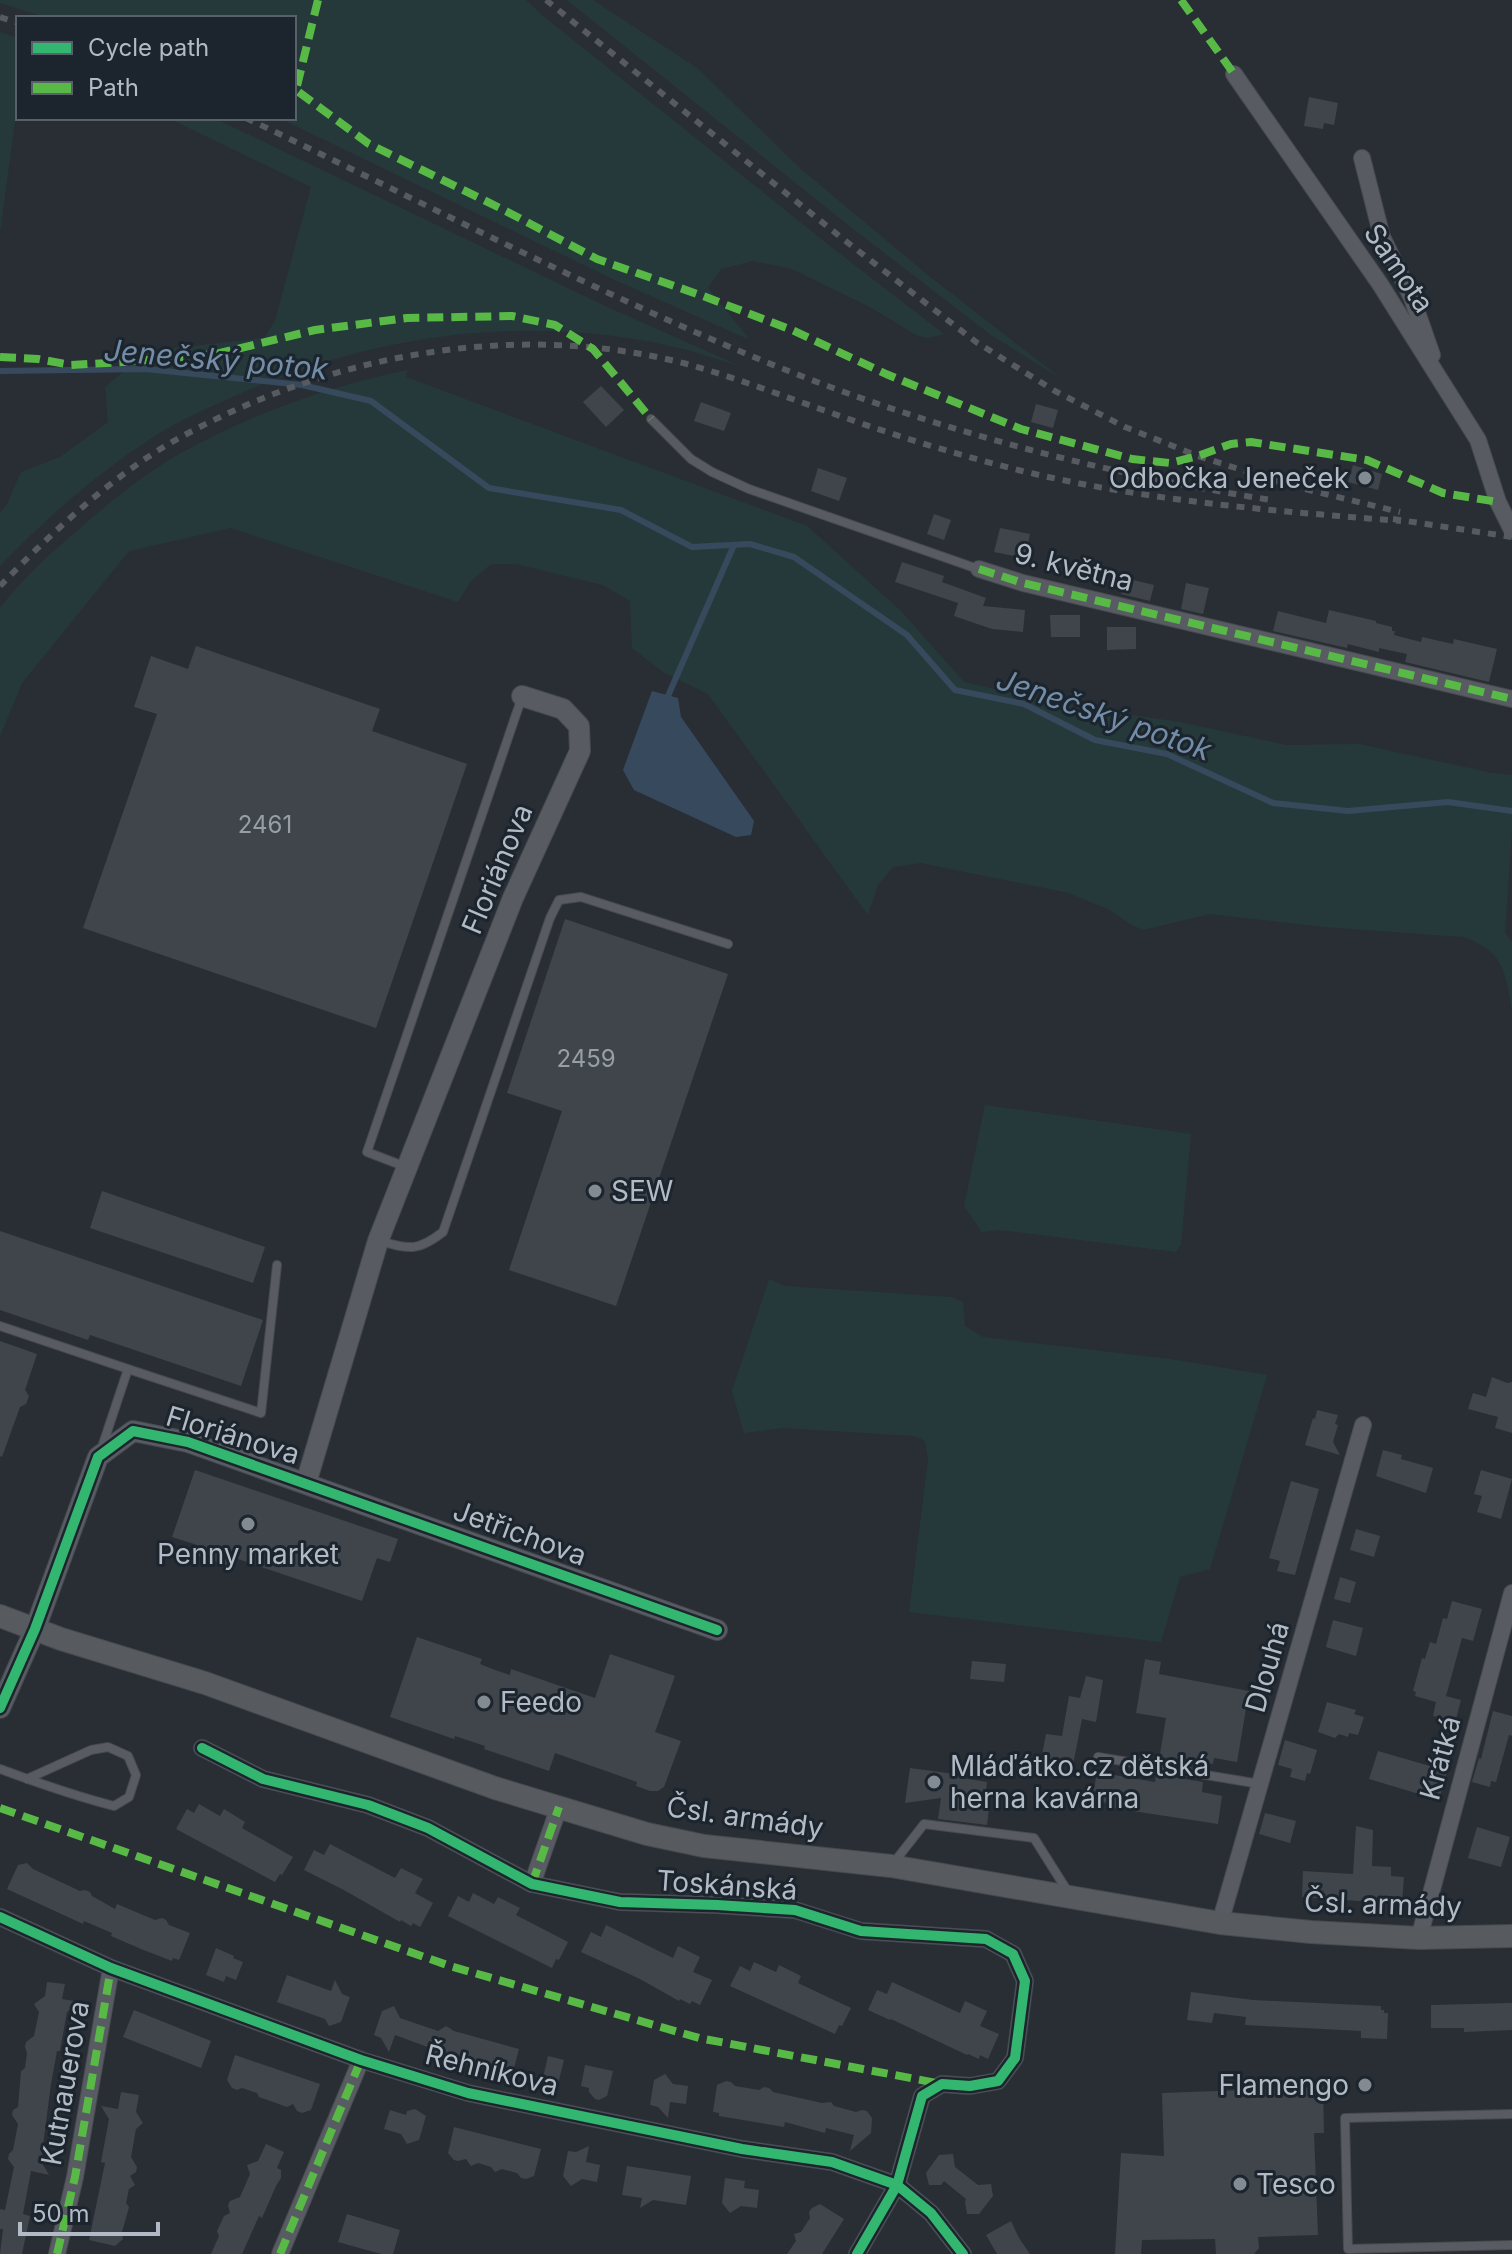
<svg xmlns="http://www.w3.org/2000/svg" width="1512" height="2254" font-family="Inter,sans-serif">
<rect width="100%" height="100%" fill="#282e34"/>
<g fill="#26393a">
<polygon points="0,0 526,0 543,16 835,250 944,334 928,338 916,335 870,307 792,269 753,261 721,269 708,288 750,340 615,280 279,118 294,118 294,18 48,18 0,3"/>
<polygon points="567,0 593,0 697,68 802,170 929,276 1062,379 991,335 852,228"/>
<polygon points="0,32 18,38 18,99 0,233"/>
<path d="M168,118H214L603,305L740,366C722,361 705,355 688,350C535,311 370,333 228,399C206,409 183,419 163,431C103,468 48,516 0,566V513L7,504L21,472L60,457L108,422L105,387L148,351L264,338L275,321L311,187Z"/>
<path d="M407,370L406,377L807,526L900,610L964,682L1063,705L1180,722L1286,745L1359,744L1492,773L1512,775V829L1505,933L1512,942V1011C1506,974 1504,950 1463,937L1324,927L1210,914L1143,930L1130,924L1110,910L1069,893L921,863L893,867L878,885L868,915L708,694L663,672L632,648L630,601L603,585L516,564H491L471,581L458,602L231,528L129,551L22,683L0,736V608C22,579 49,554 77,531C108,503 143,475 179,454C251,414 327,387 407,370Z"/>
<polygon points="985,1105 1191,1134 1181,1244 1176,1252 999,1230 982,1232 964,1206"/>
<polygon points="769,1279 785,1286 952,1297 963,1302 965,1326 983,1337 1170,1359 1267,1375 1210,1569 1180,1577 1161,1642 909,1612 928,1460 925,1441 915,1436 783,1428 744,1433 732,1391"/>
</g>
<polygon fill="#374a5d" points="652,691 678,698 681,717 754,821 751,835 736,837 634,790 623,770"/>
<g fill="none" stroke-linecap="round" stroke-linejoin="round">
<g stroke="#374a5d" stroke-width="6">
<polyline points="0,371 146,369 302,385 371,401 489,488 621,510 692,547 750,544 794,557 907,635 955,690 1024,704 1095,740 1167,754 1273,803 1348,811 1448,802 1512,811"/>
<polyline points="668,696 734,545"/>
</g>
</g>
<g fill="#40454b">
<polygon points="1309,97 1338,103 1334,125 1324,123 1323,129 1304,126"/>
<polygon points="601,386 624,410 606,427 583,402"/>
<polygon points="701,402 731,413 724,431 694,421"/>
<polygon points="1036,404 1058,410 1053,428 1031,422"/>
<polygon points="1353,465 1382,474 1378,490 1348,482"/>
<polygon points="818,468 847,478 839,501 811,491"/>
<polygon points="934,514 951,520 944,540 927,534"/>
<polygon points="1000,528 1030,534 1025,558 994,552"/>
<polygon points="902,562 944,576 942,582 986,598 983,606 1025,610 1023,632 992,629 954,616 958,603 895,582"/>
<polygon points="1125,578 1154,585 1150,601 1121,594"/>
<polygon points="1186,583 1209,588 1203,614 1181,609"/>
<polygon points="1329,610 1376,621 1376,623 1392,627 1392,631 1395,631 1394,635 1421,642 1422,637 1453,644 1454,639 1497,649 1489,682 1405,662 1407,654 1379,648 1379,652 1348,644 1347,648 1273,631 1278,611 1326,623"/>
<polygon points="1050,615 1080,615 1080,637 1051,637"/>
<polygon points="1107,627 1136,627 1136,649 1107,650"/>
<polygon points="196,646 380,709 372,731 467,764 376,1028 83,928 157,714 134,707 151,656 188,669"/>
<polygon points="565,919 728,974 616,1306 509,1270 562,1111 507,1093"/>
<polygon points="102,1191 265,1247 253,1283 90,1228"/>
<polygon points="0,1231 263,1320 241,1386 90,1335 88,1340 0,1310"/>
<polygon points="0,1341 37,1354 25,1390 29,1396 26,1404 20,1407 2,1457 0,1456"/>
<polygon points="1492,1377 1507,1383 1512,1382 1512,1433 1495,1428 1498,1417 1468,1409 1473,1393 1486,1397"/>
<polygon points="1317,1410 1338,1415 1335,1424 1338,1425 1333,1442 1340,1455 1305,1445 1313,1418 1315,1419"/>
<polygon points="1383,1450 1402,1455 1401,1459 1433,1468 1426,1493 1376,1476"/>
<polygon points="195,1470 398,1539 390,1562 377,1558 362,1601 235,1558 232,1567 193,1554 197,1545 172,1537"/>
<polygon points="1481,1470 1512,1479 1501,1519 1477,1512 1482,1496 1474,1494"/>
<polygon points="1291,1481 1319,1489 1295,1575 1277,1571 1280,1561 1269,1558"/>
<polygon points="1356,1529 1380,1536 1374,1557 1350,1550"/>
<polygon points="1340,1577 1356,1582 1350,1603 1334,1599"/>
<polygon points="1452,1601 1482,1609 1473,1641 1462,1638 1446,1696 1461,1700 1454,1727 1437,1722 1438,1717 1433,1716 1436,1702 1415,1696 1416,1692 1413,1691 1422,1658 1425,1659 1430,1642 1436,1644 1443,1618 1447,1619"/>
<polygon points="1333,1620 1363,1628 1356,1656 1326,1647"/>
<polygon points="417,1637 482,1659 480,1664 495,1670 510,1675 511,1669 595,1698 610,1654 675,1676 655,1732 681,1741 664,1787 658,1791 650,1791 636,1786 637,1782 555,1753 549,1771 484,1749 485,1746 455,1736 454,1739 390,1717"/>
<polygon points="1145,1659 1161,1662 1159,1674 1249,1691 1237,1762 1214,1758 1213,1764 1206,1763 1205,1768 1159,1760 1166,1718 1136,1713"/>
<polygon points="972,1661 1006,1664 1004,1682 970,1679"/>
<polygon points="1086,1676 1103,1680 1096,1722 1082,1719 1073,1765 1041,1760 1046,1734 1062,1736 1069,1696 1080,1698"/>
<polygon points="1327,1702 1356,1710 1354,1714 1364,1717 1358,1735 1349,1733 1348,1737 1339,1734 1335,1738 1318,1732"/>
<polygon points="1493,1711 1512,1716 1512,1736 1509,1735 1496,1782 1491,1781 1490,1787 1472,1782 1479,1758 1481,1759"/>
<polygon points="1285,1740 1317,1750 1310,1774 1307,1773 1305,1781 1290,1777 1292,1769 1278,1765"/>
<polygon points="1378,1751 1447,1771 1439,1800 1369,1779"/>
<polygon points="910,1768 962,1775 962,1778 987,1782 985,1799 990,1800 987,1825 938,1819 941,1798 905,1803"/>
<polygon points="1097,1772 1155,1782 1156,1774 1203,1782 1202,1792 1222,1796 1218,1824 1113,1808 1113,1804 1092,1800"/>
<polygon points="199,1804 220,1816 224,1809 245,1822 242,1828 293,1857 282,1875 280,1874 275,1882 176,1829 187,1809 194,1813"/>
<polygon points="1265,1813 1296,1821 1290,1843 1259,1834"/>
<polygon points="1356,1826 1373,1830 1372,1866 1391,1867 1391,1876 1404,1877 1402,1904 1302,1897 1303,1871 1353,1874"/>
<polygon points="1477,1827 1510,1837 1501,1867 1468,1858"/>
<polygon points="330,1844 395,1878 401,1868 423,1879 415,1893 433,1903 420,1927 413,1923 411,1926 401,1920 400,1922 342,1889 304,1870 314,1850 324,1855"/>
<polygon points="27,1863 33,1869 80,1891 85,1890 90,1892 92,1896 115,1909 117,1904 155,1920 162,1918 166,1920 169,1925 190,1933 179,1960 173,1958 172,1961 141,1949 111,1936 112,1933 84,1921 83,1924 7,1889 18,1865"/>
<polygon points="473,1893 494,1904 498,1897 520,1908 516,1915 568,1942 559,1960 556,1959 552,1968 448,1916 458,1896 469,1902"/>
<polygon points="606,1925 673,1958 678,1946 700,1957 693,1972 712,1980 700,2005 692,2001 690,2004 680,1999 679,2001 640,1979 581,1952 591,1932 601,1937"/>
<polygon points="216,1948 234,1956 233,1958 243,1962 236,1980 226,1976 224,1982 206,1975"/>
<polygon points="754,1962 776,1972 779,1965 801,1976 798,1983 851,2008 842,2026 839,2025 835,2034 730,1986 740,1966 750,1971"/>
<polygon points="287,1975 331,1991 335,1980 342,1994 350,1997 341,2022 329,2026 325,2019 277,2002"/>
<polygon points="47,1982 65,1984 62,1999 80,2002 67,2012 60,2051 57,2051 51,2084 41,2161 49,2175 31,2171 23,2214 30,2216 22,2254 0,2254 3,2229 0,2229 0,2209 5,2210 14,2167 8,2159 9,2154 13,2150 18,2124 12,2115 13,2110 18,2107 21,2071 25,2068 27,2053 25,2047 26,2042 34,2036 39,2012 34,2004 45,1996"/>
<polygon points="892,1982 960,2013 965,2001 987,2011 980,2026 999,2034 988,2059 980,2055 979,2059 968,2054 967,2055 891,2019 890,2020 868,2010 877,1990 887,1994"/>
<polygon points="1191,1992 1253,2000 1381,2006 1381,2010 1384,2010 1384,2013 1388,2013 1387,2039 1361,2038 1361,2031 1245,2025 1246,2017 1214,2013 1212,2023 1187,2020"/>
<polygon points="1512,2003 1512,2030 1464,2032 1464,2028 1431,2028 1431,2005"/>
<polygon points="394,2006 400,2018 438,2031 446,2026 454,2031 519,2049 512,2076 432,2055 433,2049 395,2035 389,2052 381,2038 374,2035 382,2011"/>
<polygon points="134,2010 211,2041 201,2068 123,2037"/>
<polygon points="235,2055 320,2084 311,2110 302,2113 297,2111 293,2104 287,2107 259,2097 257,2093 242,2088 237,2090 232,2088 227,2080"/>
<polygon points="548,2056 564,2060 555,2096 542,2082"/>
<polygon points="585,2065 613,2071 607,2096 599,2100 595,2099 589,2092 589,2088 581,2086"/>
<polygon points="665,2074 673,2084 688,2086 686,2104 670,2102 668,2118 658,2107 650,2105 654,2080"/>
<polygon points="726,2081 731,2082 735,2086 759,2090 764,2087 769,2088 773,2092 822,2103 831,2102 834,2106 856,2112 862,2110 867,2111 872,2118 871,2133 850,2151 854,2135 826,2128 825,2133 785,2122 784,2127 719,2116 719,2113 713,2112 717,2085"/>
<polygon points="1323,2087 1324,2133 1314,2133 1318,2235 1258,2237 1259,2248 1254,2254 1216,2254 1215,2239 1142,2240 1141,2254 1115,2254 1121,2153 1164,2156 1162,2093"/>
<polygon points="121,2092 139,2095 136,2112 143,2123 136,2129 131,2157 137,2167 136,2172 130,2176 135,2185 129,2189 126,2203 129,2207 122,2232 123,2239 115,2246 89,2240 105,2163 101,2162 109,2119 101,2106 118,2109"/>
<polygon points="415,2109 426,2116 419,2140 407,2144 401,2134 384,2129 390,2110 406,2115 407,2111"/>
<polygon points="454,2127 541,2149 534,2176 526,2179 521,2178 517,2173 502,2169 495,2172 491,2167 478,2163 471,2166 466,2159 458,2161 454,2160 448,2153"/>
<polygon points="266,2144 284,2152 277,2168 281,2170 281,2178 276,2186 262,2218 259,2216 242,2254 211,2254 219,2236 217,2231 224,2216 230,2213 228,2205 230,2201 240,2197 250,2174 247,2165 258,2161"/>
<polygon points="589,2146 586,2162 600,2165 597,2182 582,2179 571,2186 563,2176 568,2151 576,2152"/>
<polygon points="953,2154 955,2167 978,2185 991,2184 993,2196 979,2214 967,2214 965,2202 966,2199 944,2181 941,2185 929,2185 926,2173 939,2155"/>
<polygon points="627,2166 691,2176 686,2205 653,2200 640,2208 642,2198 622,2195"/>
<polygon points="725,2178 745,2181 744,2188 759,2190 757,2208 741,2206 730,2213 722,2203"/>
<polygon points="820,2204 844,2219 822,2254 787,2254 796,2241 794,2234 801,2232 810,2218 809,2212 812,2208"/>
<polygon points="347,2214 400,2230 393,2254 381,2254 338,2242"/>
<polygon points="1011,2221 1019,2238 1030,2254 997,2254 986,2235"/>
</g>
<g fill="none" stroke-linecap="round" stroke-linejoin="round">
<defs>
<g id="service">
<polyline points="651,419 691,459 712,472 749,489 978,569"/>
<polyline points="406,1167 367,1152 522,697"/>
<path d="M379,1241C410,1249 417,1252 443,1232L550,918L559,900L581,897L728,944"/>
<polyline points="0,1326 128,1369 102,1447"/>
<polyline points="128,1369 261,1413 277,1265"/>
<polyline points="1098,1757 1260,1784"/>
<path d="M0,1769C38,1783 75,1796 114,1806L129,1797L136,1775L128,1756L108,1747L91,1750L27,1779"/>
<polyline points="892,1865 924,1824 1034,1838 1068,1892"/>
<polyline points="1512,2114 1345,2118 1348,2249 1512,2245"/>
</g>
<g id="minor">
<polyline points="1234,74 1380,284 1478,440 1498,502 1512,530"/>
<polyline points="1362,158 1382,237 1412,298 1432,355"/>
<polyline points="979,569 1023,583 1512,699"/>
<polyline points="202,1748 263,1779 368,1805 428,1828 532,1884 620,1902 717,1905 795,1910 861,1931 986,1939 1013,1954 1025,1981 1015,2058 998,2081 970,2086 942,2084 922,2096 897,2185 857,2254"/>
<polyline points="532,1884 559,1807"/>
<polyline points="0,1917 111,1968 361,2060 468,2093 742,2149 832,2162 897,2185 931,2213 963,2254"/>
<polyline points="1220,1923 1363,1425"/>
<polyline points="1419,1938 1512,1593"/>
<polyline points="57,2254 75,2177 111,1968"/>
<polyline points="280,2254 361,2060"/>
</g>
<g id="tertiary">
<polyline points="306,1483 378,1241 513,898 580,751 579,726 563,709 522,696"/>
<polyline points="0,1708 35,1629 98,1457 133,1431 188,1442 717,1630"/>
</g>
<polyline id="secondary" points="0,1616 61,1639 205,1683 495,1788 647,1834 704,1846 891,1866 1220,1923 1311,1932 1419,1938 1512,1936"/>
</defs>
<use href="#service" stroke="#464a4f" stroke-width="10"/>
<use href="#minor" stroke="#464a4f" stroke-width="18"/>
<use href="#tertiary" stroke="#464a4f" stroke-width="22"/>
<use href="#secondary" stroke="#464a4f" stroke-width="24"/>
<use href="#service" stroke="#585c62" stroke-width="8"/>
<use href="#minor" stroke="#585c62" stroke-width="16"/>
<use href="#tertiary" stroke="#585c62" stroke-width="20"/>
<use href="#secondary" stroke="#575b60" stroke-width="22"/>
<g stroke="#575b60" stroke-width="6" stroke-dasharray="8 8" stroke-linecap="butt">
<polyline points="546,0 843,239 976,342 1055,391 1125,427 1198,456 1292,486 1400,512"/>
<polyline points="0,17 18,23"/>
<path d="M246,118C410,196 571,280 737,350C909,423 1087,471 1271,500"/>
<polyline points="1393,519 1512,537"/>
<path d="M0,586C50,534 110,478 172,442C326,355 514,319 687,364C740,379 791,399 843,417C902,438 962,456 1022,471C1147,501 1274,511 1401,521"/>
</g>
<g stroke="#58b947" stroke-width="8" stroke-dasharray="16 8" stroke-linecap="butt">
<polyline points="318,0 296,90 369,144 502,209 597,259 703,296 792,330 886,374 1021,429 1132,459 1170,463 1198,456 1231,444 1251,442 1367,460 1443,493 1498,502"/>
<polyline points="1181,0 1234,74"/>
<polyline points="0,357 38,359 71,365 124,362 216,354 315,330 407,318 512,316 555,325 593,349 651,419"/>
<polyline points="979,569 1023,583 1512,699"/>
<polyline points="0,1808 450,1966 699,2038 942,2084"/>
<polyline points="532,1884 559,1807"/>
<polyline points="57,2254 75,2177 111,1968"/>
<polyline points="280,2254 361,2060"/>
</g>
<defs>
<g id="cycleway">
<polyline points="0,1708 35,1629 98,1457 133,1431 188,1442 717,1630"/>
<polyline points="202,1748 263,1779 368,1805 428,1828 532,1884 620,1902 717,1905 795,1910 861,1931 986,1939 1013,1954 1025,1981 1015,2058 998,2081 970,2086 942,2084 922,2096 897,2185 857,2254"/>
<polyline points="0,1917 111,1968 361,2060 468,2093 742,2149 832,2162 897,2185 931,2213 963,2254"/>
</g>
</defs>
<use href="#cycleway" stroke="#1c252e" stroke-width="15"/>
<use href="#cycleway" stroke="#33b770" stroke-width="10"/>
</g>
<g fill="#828a92" stroke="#1c252e" stroke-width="3">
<circle cx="1365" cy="478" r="8"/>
<circle cx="595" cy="1191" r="8"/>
<circle cx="248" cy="1524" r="8"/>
<circle cx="484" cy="1702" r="8"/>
<circle cx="934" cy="1782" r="8"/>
<circle cx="1365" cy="2085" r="8"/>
<circle cx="1240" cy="2184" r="8"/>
</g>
<g text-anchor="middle" stroke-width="6" stroke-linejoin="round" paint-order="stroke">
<g font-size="24" fill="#969ea6">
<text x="265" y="833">2461</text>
<text x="586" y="1067">2459</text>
</g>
<g font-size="28" fill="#b2bbc5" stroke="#1c252e">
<text transform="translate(1399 268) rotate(56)" y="10">Samota</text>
<text transform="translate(1074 567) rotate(14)" y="10">9. května</text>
<text transform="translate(497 869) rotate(-67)" y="10">Floriánova</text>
<text transform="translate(233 1435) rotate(17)" y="10">Floriánova</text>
<text transform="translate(520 1533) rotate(20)" y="10">Jetřichova</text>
<text transform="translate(1267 1667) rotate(-74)" y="10">Dlouhá</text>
<text transform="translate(1440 1758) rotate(-75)" y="10">Krátká</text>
<text transform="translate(745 1817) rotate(8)" y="10">Čsl. armády</text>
<text transform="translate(727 1885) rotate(4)" y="10">Toskánská</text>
<text transform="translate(1383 1904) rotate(2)" y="10">Čsl. armády</text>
<text transform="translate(492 2070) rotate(14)" y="10">Řehníkova</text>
<text transform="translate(65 2083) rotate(-80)" y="10">Kutnauerova</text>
</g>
<g font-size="28" fill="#b2bbc5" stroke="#1c252e" text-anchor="start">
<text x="1349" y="488" text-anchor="end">Odbočka Jeneček</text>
<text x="611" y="1201">SEW</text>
<text x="248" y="1564" text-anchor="middle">Penny market</text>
<text x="500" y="1712">Feedo</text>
<text x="950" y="1776">Mláďátko.cz dětská<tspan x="950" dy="32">herna kavárna</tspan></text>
<text x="1349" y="2095" text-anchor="end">Flamengo</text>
<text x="1256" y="2194">Tesco</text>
</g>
<g font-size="30" font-style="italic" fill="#738da7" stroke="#1c252e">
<text transform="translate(216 360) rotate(5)" y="10">Jenečský potok</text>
<text transform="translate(1104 715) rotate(19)" y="10">Jenečský potok</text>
</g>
</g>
<rect x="16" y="16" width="280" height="104" fill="#1c252e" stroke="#58616a" stroke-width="2"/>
<rect x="32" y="42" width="40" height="12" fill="#33b770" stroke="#58616a" stroke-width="2"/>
<text x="88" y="56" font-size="24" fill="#b2bbc5">Cycle path</text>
<rect x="32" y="82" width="40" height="12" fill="#58b947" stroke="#58616a" stroke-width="2"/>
<text x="88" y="96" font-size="24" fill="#b2bbc5">Path</text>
<path d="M20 2222v12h138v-12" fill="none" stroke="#b2bbc5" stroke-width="4"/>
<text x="32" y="2222" font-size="24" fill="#b2bbc5" stroke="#1c252e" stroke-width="6" paint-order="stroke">50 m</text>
</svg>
